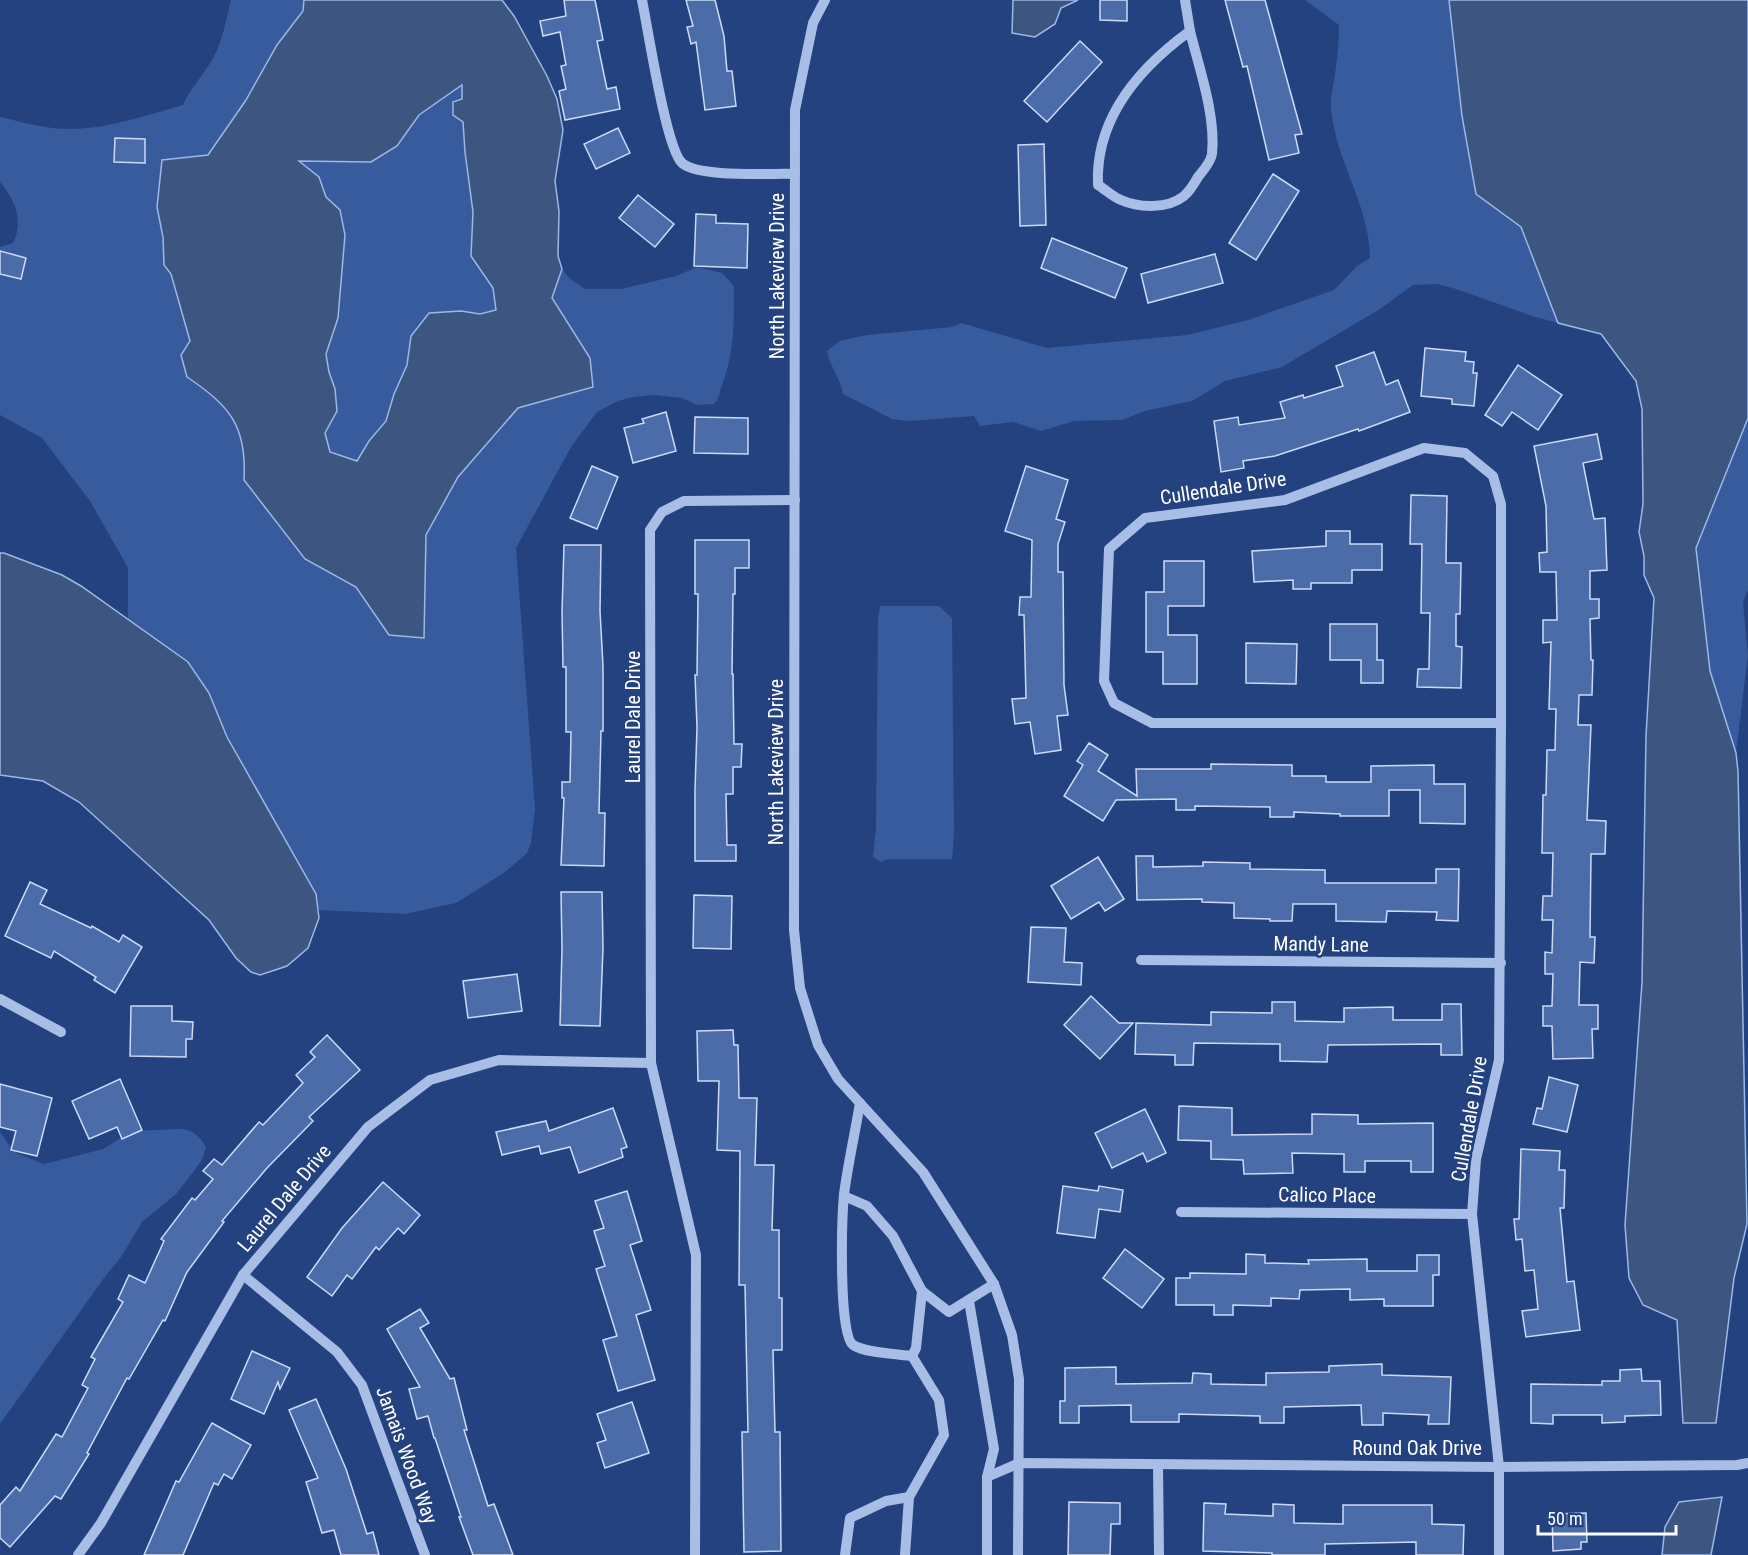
<svg xmlns="http://www.w3.org/2000/svg" width="1748" height="1555" font-family="'Roboto Condensed',sans-serif">
<rect width="100%" height="100%" fill="#23427f"/>
<g fill="#375b9d">
<path d="M231,0H304L303,11L277,45L246,100L208,155L157,207L163,237L164,264L171,273L190,341L182,355L187,377L212,394L237,423L245,459V480L305,559L356,587L389,635L424,638L426,535L458,477L518,408L593,387L590,358L552,298L562,269L570,279L585,289H621L676,276L697,267L722,273L734,286C734,323 735,352 721,388C719,394 719,399 714,404L697,405L682,398L654,395L633,397L618,401L597,412L571,447L516,548L535,809L531,843L527,853L504,873L456,903L405,914L319,910L316,894L227,737L209,693L188,662L128,619V568L90,501L42,438L0,415V247L13,243C24,221 15,200 0,182V117C15,120 30,125 46,127C92,135 139,117 183,105C191,87 204,75 213,58C223,41 226,19 231,0Z"/>
<path d="M1305,0H1449L1462,116L1476,194L1521,227L1558,323L1532,316L1456,289L1437,284L1413,285L1380,309L1282,367L1225,381L1192,401L1145,411L1122,420L1074,421L1041,431L1013,422L980,426L974,416L909,421L892,419L843,394C840,377 830,367 827,351L840,341L867,335L952,327L961,323L1047,348L1187,335L1248,320L1334,290L1357,266L1370,258C1370,206 1335,160 1331,108C1330,99 1333,89 1334,80C1337,62 1339,44 1339,25Z"/>
<polygon points="462,85 465,152 473,212 471,256 493,288 496,310 480,314 461,311 411,336 407,365 394,393 386,421 369,441 357,461 330,452 325,433 337,411 335,389 329,372 326,354 338,318 345,235 340,210 326,197 319,177 299,160 333,160 397,146 419,115"/>
<polygon points="1748,418 1748,590 1743,602 1748,655 1736,753 1710,671 1696,548"/>
<polygon points="880,606 939,606 952,618 954,832 952,859 888,859 881,862 873,857 876,828 878,619"/>
<path d="M179,1129C193,1129 199,1136 206,1147L202,1160L188,1179L176,1194L142,1222L121,1257L104,1278L0,1424V1132L14,1152L44,1164L103,1149L132,1131Z"/>
</g>
<g fill="#3d5581" stroke="#9cb8e7" stroke-width="1.5" fill-rule="evenodd">
<path d="M304,0H502L514,16L547,76L557,99L563,130L555,181L559,211L558,256L562,269L552,298L590,358L593,387L518,408L458,477L426,535L424,638L389,635L356,587L305,559L244,480C247,426 230,406 187,377L181,355L190,341L171,274L164,265L163,237L157,207L162,160L208,155L246,100L277,45L303,11ZM462,85V99L453,102V115L463,122L465,152L473,212L471,256L493,288L496,310L480,314L461,311L429,313L411,336L407,365L394,394L386,421L369,441L357,461L330,452L325,433L337,411L335,389L329,372L326,354L338,318L345,235L340,210L326,197L319,177L299,161L371,162L397,146L419,115Z"/>
<polygon points="1013,0 1078,0 1061,8 1055,24 1035,37 1012,33"/>
<polygon points="1449,0 1748,0 1748,418 1696,548 1710,671 1736,753 1738,771 1747,1224 1734,1278 1716,1423 1683,1423 1677,1320 1643,1305 1629,1278 1625,1225 1642,982 1646,736 1654,598 1644,575 1644,556 1639,532 1643,504 1642,409 1636,381 1601,334 1558,323 1521,227 1476,194 1462,116"/>
<polygon points="0,553 4,553 62,575 81,586 188,662 209,693 227,737 316,894 319,918 308,948 287,966 260,975 251,972 236,958 209,920 79,802 43,781 0,775"/>
<polygon points="1722,1497 1711,1555 1662,1555 1665,1527 1679,1502"/>
</g>
<g fill="#4b6ca8" stroke="#ccdaf5" stroke-width="1.5">
<polygon points="564,0 595,0 603,40 597,41 607,89 616,87 620,109 565,120 559,91 566,89 561,66 566,65 560,32 543,36 540,21 566,16"/>
<polygon points="686,0 715,0 724,36 727,71 732,71 736,106 705,110 696,42 691,44 687,27 693,26"/>
<polygon points="1100,0 1127,0 1127,21 1100,20"/>
<polygon points="1225,0 1265,0 1302,134 1295,135 1299,153 1269,160 1247,66 1243,67"/>
<polygon points="1080,41 1102,62 1047,122 1024,101"/>
<polygon points="618,128 630,153 596,169 584,144"/>
<polygon points="115,138 145,139 145,163 114,162"/>
<polygon points="1044,144 1046,225 1020,226 1018,145"/>
<polygon points="1273,174 1299,191 1256,260 1229,243"/>
<polygon points="638,195 674,224 655,247 619,218"/>
<polygon points="696,214 716,215 716,223 748,224 747,268 694,266"/>
<polygon points="1052,238 1127,268 1115,298 1041,268"/>
<polygon points="0,251 26,258 21,279 0,274"/>
<polygon points="1215,254 1223,283 1148,303 1141,274"/>
<polygon points="1425,348 1466,352 1465,361 1474,362 1473,373 1477,373 1474,406 1452,404 1452,399 1421,396"/>
<polygon points="1374,352 1386,385 1398,380 1410,412 1359,431 1358,429 1275,456 1243,461 1244,468 1221,472 1214,421 1238,417 1239,425 1285,418 1280,402 1303,395 1304,398 1343,386 1336,366"/>
<polygon points="1518,365 1562,395 1538,430 1512,412 1502,426 1485,415"/>
<polygon points="666,412 676,451 633,463 624,428 644,423 642,419"/>
<polygon points="695,417 748,418 748,454 694,453"/>
<polygon points="1597,434 1602,459 1583,463 1594,519 1605,518 1607,570 1590,571 1590,599 1599,599 1599,618 1590,619 1591,660 1593,660 1592,695 1579,695 1578,725 1591,725 1587,820 1606,821 1605,854 1591,854 1590,937 1595,937 1594,963 1580,962 1579,1005 1598,1005 1598,1029 1592,1029 1593,1058 1553,1059 1552,1026 1543,1026 1543,1006 1552,1006 1553,974 1545,974 1545,952 1552,953 1553,920 1542,920 1543,896 1552,896 1553,853 1542,853 1543,795 1546,795 1547,750 1555,750 1556,709 1549,709 1551,642 1543,643 1543,620 1557,620 1556,572 1540,572 1539,553 1547,552 1546,506 1534,446"/>
<polygon points="592,466 618,477 597,529 570,518"/>
<polygon points="1026,466 1068,480 1056,519 1065,522 1058,544 1058,572 1063,572 1064,685 1068,715 1057,716 1061,750 1035,754 1030,722 1015,724 1012,699 1026,698 1024,615 1019,615 1020,597 1031,597 1032,540 1005,531"/>
<polygon points="1411,495 1447,496 1446,563 1461,563 1460,614 1456,614 1456,646 1462,647 1461,688 1417,687 1418,669 1429,669 1430,613 1421,613 1422,544 1410,544"/>
<polygon points="1326,531 1350,531 1350,544 1382,544 1382,570 1352,570 1352,583 1311,583 1311,589 1293,589 1293,580 1254,582 1252,551 1326,546"/>
<polygon points="695,540 749,540 749,568 735,568 735,594 733,594 732,674 733,674 734,744 742,744 741,767 733,767 733,794 726,794 727,845 736,845 736,861 695,861 695,790 697,727 695,675 697,675 698,594 695,594"/>
<polygon points="564,545 601,545 600,611 603,666 603,731 601,731 599,813 605,813 604,866 561,865 564,798 562,798 562,782 570,782 571,732 566,732 566,667 563,667 562,612"/>
<polygon points="1164,561 1204,561 1204,606 1168,606 1168,635 1197,635 1197,684 1163,684 1163,652 1146,652 1146,592 1164,592"/>
<polygon points="1330,624 1377,624 1377,660 1383,660 1383,683 1361,683 1361,660 1330,660"/>
<polygon points="1246,643 1297,644 1296,684 1246,683"/>
<polygon points="1089,743 1108,755 1098,771 1137,796 1136,769 1211,769 1211,764 1292,765 1292,776 1326,776 1326,782 1371,782 1371,766 1434,765 1434,784 1465,784 1465,824 1420,823 1420,790 1389,790 1389,816 1340,816 1340,814 1294,812 1294,817 1270,817 1270,807 1195,806 1195,810 1176,810 1176,799 1116,800 1103,821 1064,796 1083,765 1077,761"/>
<polygon points="1136,856 1153,856 1153,867 1203,866 1203,862 1250,863 1250,869 1325,870 1325,883 1436,883 1436,869 1459,869 1458,921 1436,920 1437,912 1387,911 1386,922 1336,921 1336,904 1293,904 1292,921 1270,921 1270,919 1234,918 1234,903 1202,902 1202,899 1137,900"/>
<polygon points="1098,857 1124,899 1105,911 1099,902 1071,919 1051,886"/>
<polygon points="30,882 47,890 40,904 91,928 92,926 119,942 123,935 142,947 115,993 94,980 96,977 54,951 51,958 5,936"/>
<polygon points="561,892 602,892 603,948 600,1026 560,1025 562,948"/>
<polygon points="694,895 732,896 731,949 693,948"/>
<polygon points="1031,927 1066,928 1064,962 1082,963 1081,985 1028,982"/>
<polygon points="517,974 522,1011 468,1018 463,981"/>
<polygon points="1091,996 1119,1023 1133,1023 1100,1059 1064,1025"/>
<polygon points="1272,1002 1295,1002 1295,1021 1344,1022 1344,1008 1393,1007 1393,1020 1442,1020 1442,1004 1461,1004 1462,1055 1441,1055 1441,1044 1328,1045 1327,1062 1280,1061 1280,1044 1194,1043 1193,1065 1175,1065 1175,1055 1135,1054 1136,1023 1211,1025 1211,1012 1272,1013"/>
<polygon points="131,1006 172,1006 172,1021 193,1022 192,1039 186,1039 186,1057 130,1056"/>
<polygon points="733,1030 734,1045 738,1045 739,1098 757,1098 755,1165 774,1165 772,1230 779,1230 779,1298 782,1298 782,1350 773,1350 775,1432 780,1432 781,1551 744,1552 742,1432 748,1432 745,1285 739,1285 740,1151 717,1150 719,1081 698,1081 697,1031"/>
<polygon points="327,1035 360,1070 309,1117 313,1121 267,1168 222,1221 224,1222 187,1272 165,1321 163,1320 129,1379 127,1378 87,1453 89,1454 61,1499 55,1496 10,1547 0,1538 0,1505 16,1487 20,1491 56,1434 62,1437 88,1388 82,1385 95,1359 91,1357 123,1302 118,1299 129,1275 145,1283 164,1241 161,1239 192,1198 195,1200 213,1179 203,1171 214,1159 222,1165 259,1122 263,1125 303,1083 296,1075 315,1057 310,1052"/>
<polygon points="1549,1077 1578,1085 1567,1132 1533,1124 1537,1108 1542,1109"/>
<polygon points="120,1079 142,1130 122,1139 117,1127 89,1139 72,1101"/>
<polygon points="0,1084 52,1098 37,1156 11,1150 16,1131 0,1127"/>
<polygon points="1179,1106 1232,1108 1232,1135 1312,1134 1312,1114 1358,1115 1358,1124 1433,1123 1433,1172 1411,1172 1411,1161 1365,1161 1365,1172 1344,1172 1344,1154 1292,1153 1293,1173 1244,1174 1243,1160 1211,1159 1211,1141 1178,1140"/>
<polygon points="613,1108 627,1147 621,1149 623,1157 579,1173 570,1147 541,1154 539,1146 502,1155 496,1132 546,1121 549,1131"/>
<polygon points="1145,1109 1166,1153 1147,1162 1143,1153 1112,1168 1095,1133"/>
<polygon points="1521,1149 1560,1151 1559,1170 1565,1170 1564,1208 1560,1208 1567,1282 1574,1281 1580,1330 1526,1337 1522,1311 1538,1309 1534,1270 1525,1271 1522,1239 1516,1240 1514,1219 1519,1219"/>
<polygon points="383,1182 420,1215 404,1234 398,1228 379,1250 376,1247 352,1279 347,1275 332,1296 307,1277 342,1228"/>
<polygon points="1063,1186 1098,1191 1099,1186 1123,1190 1120,1212 1099,1209 1095,1238 1057,1233"/>
<polygon points="627,1191 642,1241 630,1245 651,1310 636,1315 655,1380 618,1391 603,1340 617,1336 596,1269 605,1266 594,1231 604,1228 595,1201"/>
<polygon points="1125,1249 1164,1279 1142,1308 1103,1278"/>
<polygon points="1246,1254 1265,1255 1265,1263 1309,1264 1308,1260 1367,1259 1367,1271 1417,1271 1417,1255 1439,1255 1439,1275 1433,1275 1433,1306 1384,1306 1384,1299 1350,1300 1350,1289 1300,1290 1299,1299 1271,1298 1271,1306 1233,1305 1233,1315 1214,1315 1214,1305 1176,1305 1176,1278 1190,1278 1190,1273 1246,1274"/>
<polygon points="420,1309 429,1323 420,1328 450,1379 454,1378 467,1430 464,1430 488,1506 494,1504 513,1555 473,1555 459,1517 461,1517 435,1438 434,1438 428,1416 417,1419 409,1389 420,1387 387,1329"/>
<polygon points="252,1351 290,1368 280,1389 278,1382 264,1414 231,1399"/>
<polygon points="1382,1364 1382,1375 1451,1377 1449,1424 1428,1424 1429,1415 1383,1413 1383,1425 1362,1425 1361,1405 1284,1407 1284,1423 1260,1423 1260,1416 1179,1414 1179,1422 1131,1422 1131,1405 1079,1406 1079,1423 1060,1423 1060,1401 1065,1401 1065,1368 1116,1367 1116,1384 1192,1383 1193,1373 1211,1374 1211,1384 1266,1385 1266,1373 1329,1372 1329,1366"/>
<polygon points="1641,1369 1642,1381 1660,1381 1661,1415 1625,1416 1625,1422 1602,1423 1602,1415 1553,1415 1553,1424 1531,1423 1531,1384 1602,1385 1602,1381 1620,1381 1620,1370"/>
<polygon points="316,1399 346,1469 367,1534 373,1532 379,1555 341,1555 334,1530 322,1533 306,1482 318,1478 289,1410"/>
<polygon points="632,1402 649,1453 605,1468 597,1443 606,1440 597,1414"/>
<polygon points="212,1423 251,1445 232,1479 224,1474 218,1485 214,1483 183,1555 144,1555 176,1481 179,1482"/>
<polygon points="1069,1502 1120,1503 1120,1524 1111,1524 1110,1555 1068,1555"/>
<polygon points="1204,1503 1226,1504 1225,1514 1273,1516 1273,1504 1294,1505 1294,1523 1343,1524 1343,1505 1432,1505 1432,1524 1464,1525 1463,1555 1416,1555 1416,1542 1325,1544 1325,1555 1272,1555 1272,1553 1203,1551"/>
<polygon points="1586,1513 1587,1542 1581,1542 1581,1549 1553,1551 1552,1514"/>
</g>
<g fill="none" stroke-linecap="round" stroke-linejoin="round">
<g stroke="#a8bee6" stroke-width="10">
<path d="M642,0C648,29 666,148 682,163C699,178 771,173 795,174"/>
<polyline points="825,0 813,23 795,110 794,930 800,988 818,1045 838,1079 923,1172 994,1284 1012,1335 1019,1379 1018,1555"/>
<polyline points="1185,0 1190,31"/>
<path d="M1190,31C1199,68 1216,115 1212,154C1211,162 1203,171 1198,177C1194,184 1190,191 1184,196C1168,209 1139,208 1121,200C1113,197 1106,190 1098,185C1095,118 1139,68 1190,31Z"/>
<polygon points="1424,448 1465,453 1493,476 1501,504 1501,723 1152,723 1114,703 1104,681 1109,549 1145,518 1285,500"/>
<polyline points="1141,960 1501,963"/>
<polyline points="0,999 61,1032"/>
<path d="M860,1103C855,1133 848,1164 844,1194C842,1216 838,1334 853,1345C865,1353 897,1354 912,1356"/>
<polyline points="844,1196 867,1206 893,1236 922,1291 949,1312 994,1284"/>
<polyline points="1181,1212 1472,1214"/>
<polyline points="243,1275 337,1352 362,1385 425,1555"/>
<polyline points="969,1301 994,1449 987,1477 987,1555"/>
<polyline points="912,1356 916,1348 922,1291"/>
<polyline points="1158,1465 1159,1555"/>
<polyline points="987,1477 1019,1463 1499,1467 1737,1465 1748,1463"/>
<polyline points="78,1555 101,1523 243,1275 368,1127 430,1080 499,1060 651,1063"/>
<polyline points="695,1555 696,1255 651,1063 650,530 662,512 684,501 795,500"/>
<polyline points="845,1555 850,1518 886,1501 909,1497"/>
<polyline points="905,1555 909,1497 944,1435 939,1400 912,1356"/>
<polyline points="1499,1555 1499,1467 1472,1214 1476,1159 1499,1060 1501,723"/>
</g>
</g>
<g text-anchor="middle" stroke-width="5" stroke-linejoin="round" paint-order="stroke">
<g font-size="20" fill="#fff" stroke="#23427f">
<text transform="translate(777 276) rotate(-90)" y="7">North Lakeview Drive</text>
<text transform="translate(1223 488) rotate(-9)" y="7">Cullendale Drive</text>
<text transform="translate(633 717) rotate(-90)" y="7">Laurel Dale Drive</text>
<text transform="translate(776 762) rotate(-90)" y="7">North Lakeview Drive</text>
<text transform="translate(1321 944) rotate(1)" y="7">Mandy Lane</text>
<text transform="translate(1469 1119) rotate(-80)" y="7">Cullendale Drive</text>
<text transform="translate(1327 1195) rotate(1)" y="7">Calico Place</text>
<text transform="translate(284 1198) rotate(-50)" y="7">Laurel Dale Drive</text>
<text x="1417" y="1455">Round Oak Drive</text>
<text transform="translate(407 1455) rotate(70)" y="7">Jamais Wood Way</text>
</g>
</g>
<path d="M1538 1525v9h138v-9" fill="none" stroke="#ffffff" stroke-width="3"/>
<text x="1547" y="1525" font-size="18" fill="#ffffff" stroke="#23427f" stroke-width="4.5" paint-order="stroke">50 m</text>
</svg>
